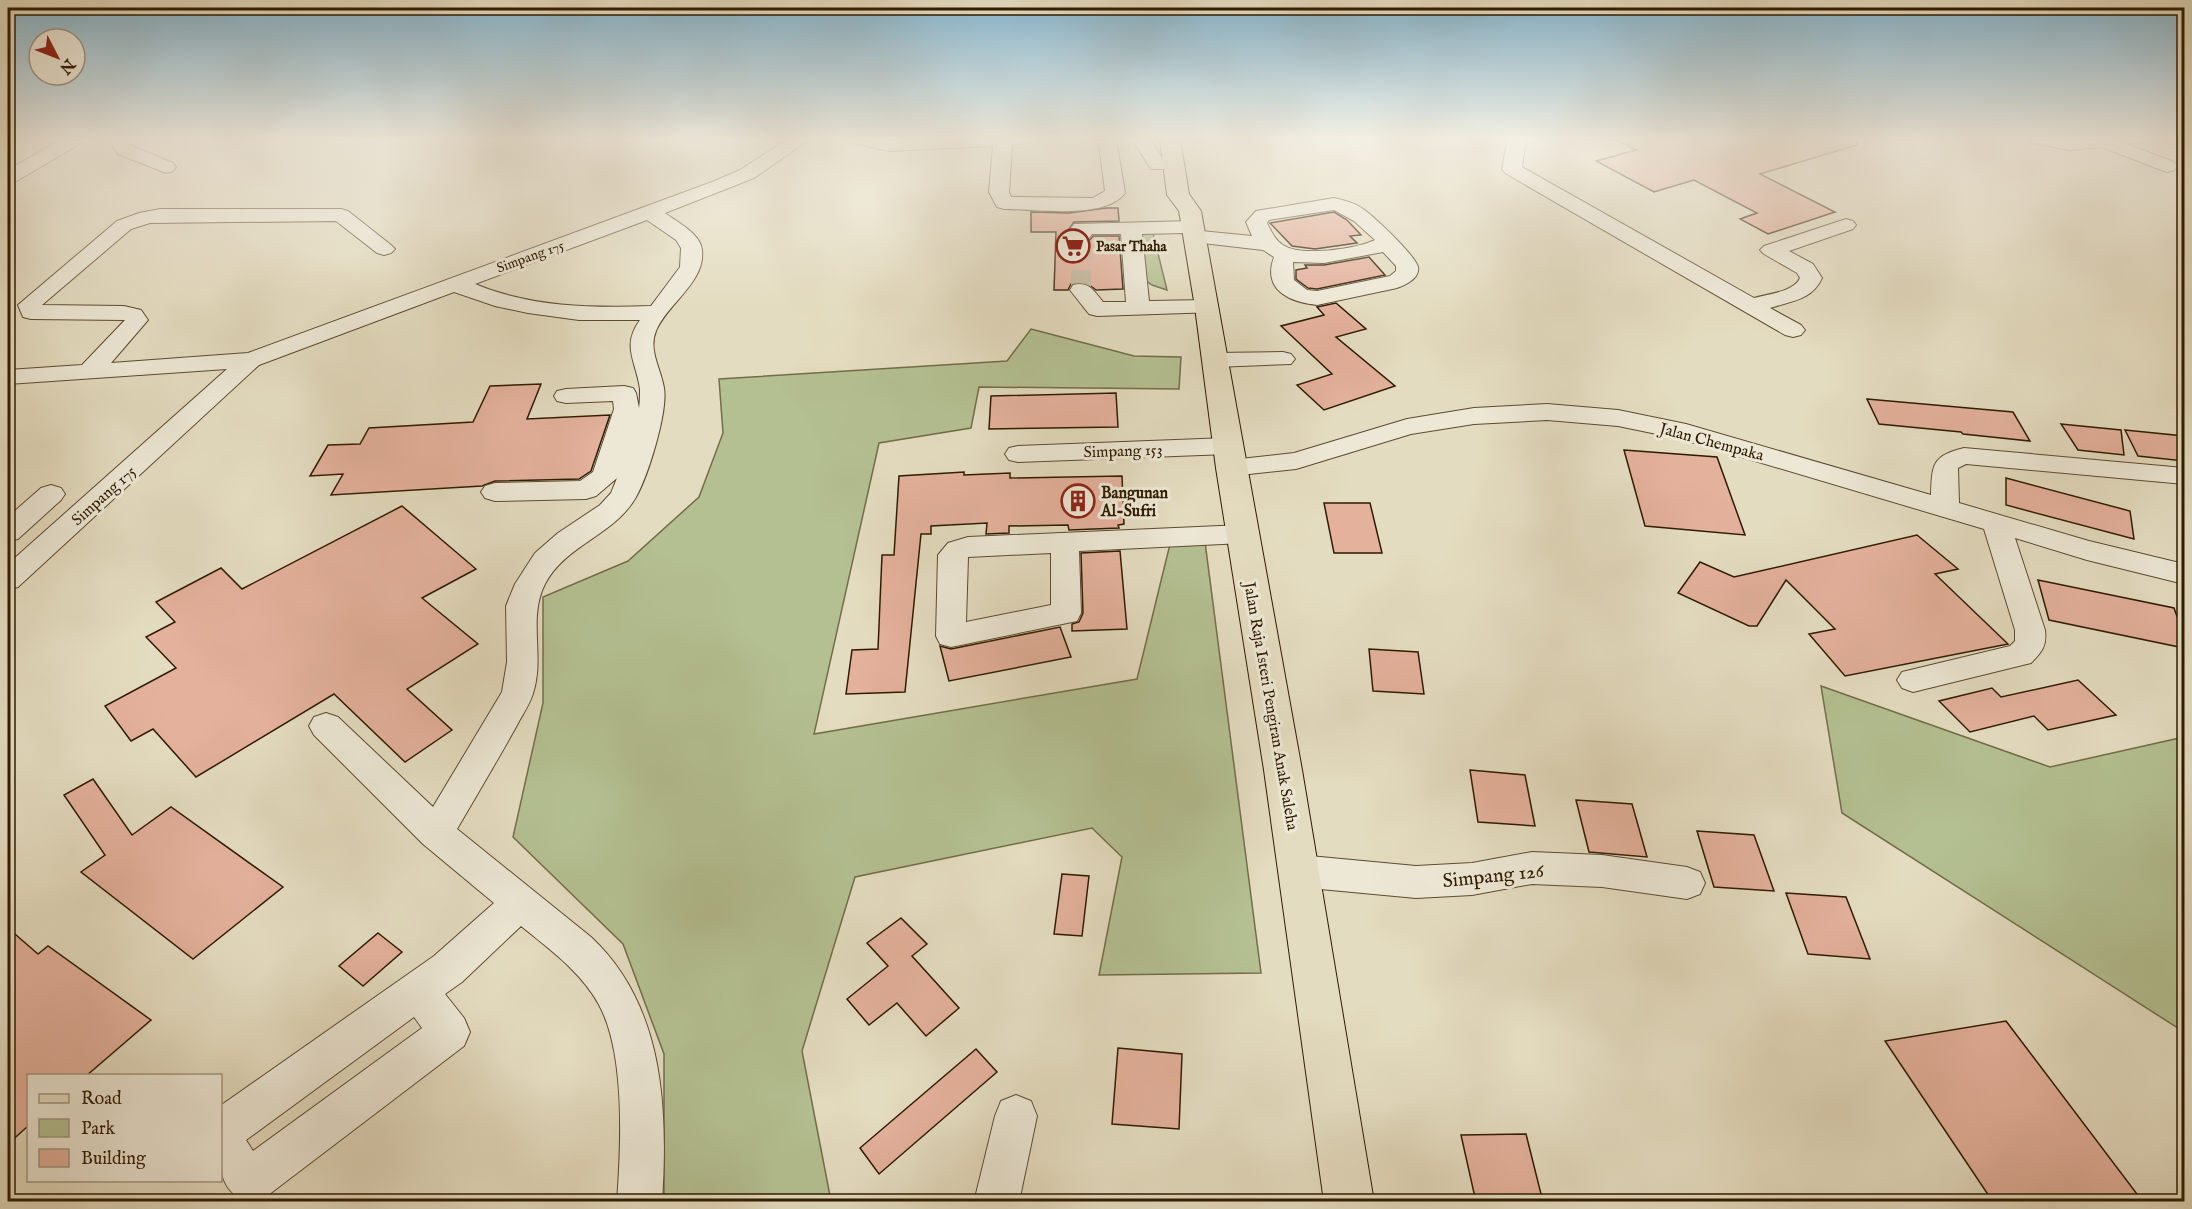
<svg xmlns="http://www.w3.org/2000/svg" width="2192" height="1209" font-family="'IM FELL English',serif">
<rect width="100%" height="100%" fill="#e4dcc0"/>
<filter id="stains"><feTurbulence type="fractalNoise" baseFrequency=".00333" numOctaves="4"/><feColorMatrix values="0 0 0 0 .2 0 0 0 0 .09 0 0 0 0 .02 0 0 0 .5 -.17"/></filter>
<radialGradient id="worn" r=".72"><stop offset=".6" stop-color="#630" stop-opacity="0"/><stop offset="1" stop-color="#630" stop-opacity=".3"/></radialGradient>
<g fill="#b4c092" stroke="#726e49" stroke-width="1.5">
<polygon points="1151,225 1167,290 1152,285 1131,270 1130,226"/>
<polygon points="1031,329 1134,356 1181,357 1179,389 979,387 971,428 879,443 814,734 1137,679 1171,540 1205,542 1261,973 1099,975 1122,857 1092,828 855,877 802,1051 831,1201 664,1201 664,1054 623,944 513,837 543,703 543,597 628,561 699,497 723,433 719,379 1007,361"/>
<polygon points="1821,686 2050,767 2184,737 2184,1032 1842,813"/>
</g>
<g fill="#e4b19c" stroke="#2f1b00" stroke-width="1.5">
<polygon points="1615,139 1856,139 1857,145 1760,174 1835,212 1768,234 1740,219 1757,213 1694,180 1654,192 1596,161 1636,150"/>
<polygon points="1106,208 1118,208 1119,221 1074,222 1069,229 1073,239 1081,242 1090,240 1093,236 1119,236 1123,289 1096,290 1088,284 1079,282 1071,284 1068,290 1054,290 1056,232 1031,232 1031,212 1069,213"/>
<polygon points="1334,212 1347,220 1361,235 1350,236 1357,243 1315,249 1292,246 1270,223"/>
<polygon points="1369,257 1385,275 1317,289 1308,288 1296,279 1296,270 1307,268 1305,265 1324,265"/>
<polygon points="1336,303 1366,329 1336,337 1395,386 1324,410 1297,385 1332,374 1281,326 1324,315 1317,307"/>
<polygon points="541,384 527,419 610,415 591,471 579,479 495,481 482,486 331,495 343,474 310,476 328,445 360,444 369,428 473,422 490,386"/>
<polygon points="1116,393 1118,427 989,429 991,396"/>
<polygon points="1867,399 2013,412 2030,441 1963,434 1961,432 1879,424"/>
<polygon points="2061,424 2121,430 2124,455 2078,450"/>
<polygon points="2125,430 2184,436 2184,461 2138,456"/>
<polygon points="1624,450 1717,457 1745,535 1645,526"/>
<polygon points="964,472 964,475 1010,473 1010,478 1122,476 1124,524 1118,525 1119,528 1069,530 1068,525 1009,526 1009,533 986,534 987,523 931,526 931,534 921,534 905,692 846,694 852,650 878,649 882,555 894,555 899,476"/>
<polygon points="2006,478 2130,511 2134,539 2006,505"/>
<polygon points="1324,503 1370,503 1382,553 1334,553"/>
<polygon points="402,506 476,569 422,598 478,644 407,689 452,730 405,762 334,694 196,777 153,729 131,741 105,706 176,668 146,637 175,622 156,602 221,568 242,589"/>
<polygon points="1917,535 1958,569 1935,574 2008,644 1845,676 1809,634 1835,629 1786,580 1757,626 1749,626 1678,593 1700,562 1734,577"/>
<polygon points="1120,551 1127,629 1072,631 1072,624 1079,622 1083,613 1081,553"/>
<polygon points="2038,580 2174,608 2184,636 2184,648 2049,620"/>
<polygon points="1060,627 1071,657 949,681 940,646 951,649"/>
<polygon points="1369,649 1418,652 1424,694 1373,691"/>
<polygon points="2078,680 2116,715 2048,730 2034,716 1970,732 1939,701 1992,688 2001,697"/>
<polygon points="1470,770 1525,775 1535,826 1478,822"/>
<polygon points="93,779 132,835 171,807 283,887 193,959 81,872 105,855 64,795"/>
<polygon points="1576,800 1632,804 1647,857 1589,852"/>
<polygon points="1697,831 1754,835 1774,891 1714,887"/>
<polygon points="1062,874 1089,876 1082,936 1054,934"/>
<polygon points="1786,893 1846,897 1870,959 1808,954"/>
<polygon points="901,918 927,944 912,956 959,1008 926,1036 897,1003 869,1025 847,999 888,966 867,943"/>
<polygon points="8,928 38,954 48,946 151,1020 86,1076 28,1076 28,1126 8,1144"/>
<polygon points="378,933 402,952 363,986 339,966"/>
<polygon points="2006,1021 2143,1202 1993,1202 1885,1041"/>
<polygon points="1118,1048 1182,1054 1179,1129 1112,1124"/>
<polygon points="976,1049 997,1072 879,1174 860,1148"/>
<polygon points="1526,1134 1543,1202 1476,1202 1461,1135"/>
</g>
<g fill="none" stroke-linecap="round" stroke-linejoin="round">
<polyline stroke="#c0b59a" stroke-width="20" stroke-dasharray="20 10" stroke-linecap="butt" points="1081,290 1082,234"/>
<defs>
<g id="minor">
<polygon points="62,139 84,139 81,143 15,182 8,184 8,170"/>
<polygon points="111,139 129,139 128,142 132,146 173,163 176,167 173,171 166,173 118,154 110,143"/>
<path d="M788,139H810L754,178L665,213C677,222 701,234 702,250C706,282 667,304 656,331C648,350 661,369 664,388C668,412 648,476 636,497C615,535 565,545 545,584C528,617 544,655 534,690C531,703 522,715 516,727C497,761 477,795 457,829L591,937C664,1005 668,1108 662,1202H617C621,1147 626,1052 598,1003C580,971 549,949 521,926L462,982L445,994L464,1018L470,1032L464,1046L263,1199C207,1209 220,1136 220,1106L434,956L494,903L423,844L314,735L309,726L314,717L326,713L338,717L433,807L502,692L507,662L506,606L515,584L535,553L558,533L600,505L611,493L617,478L596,496L586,499L495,501L485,498L481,492L485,486L495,483L580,481L593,472L614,409L613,401L566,403L557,401L554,396L557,391L566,389L624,386L633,388L636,393L639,408C640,402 640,395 640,389C636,361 621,346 640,320H579L528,313L495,306L454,292L259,365L18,587L8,590V564L227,369L8,384V370L82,365L125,320L31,319L23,317L18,305L117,221L139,213L160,209H341L348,211L391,245L395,249L391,253L384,255L377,253L336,221L150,223L131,229L42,305L124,306L141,310L148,320L111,363L248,353L712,182L740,170ZM647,220L676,240L681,248L680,267L651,306C591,308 530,307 475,284ZM414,1017L422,1028L253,1151L246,1140Z"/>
<path d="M851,139H1030L1027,143L1012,145L1009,192L1011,197L1093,198L1105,191L1099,144L1092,139H1116L1125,193C1106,220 1035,209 1004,209L997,207L989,192L993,146L889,151L854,143Z"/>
<polygon points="1132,139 1150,139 1167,165 1165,169 1151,169"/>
<path d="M1508,139H1526L1522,167L1754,298C1767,294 1794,292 1800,278L1797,273L1764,254L1760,250L1764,246L1846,219L1853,221L1856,225L1853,229L1789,251L1813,264L1822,278C1812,300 1792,301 1770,308L1801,325L1805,330L1801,335L1793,337L1785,335L1505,173L1502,169Z"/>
<polygon points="2029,139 2114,139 2174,162 2177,166 2174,170 2167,172 2101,147 2070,150 2032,143"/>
<path d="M1334,198C1343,200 1352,202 1360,207C1372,214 1415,255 1418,267C1420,278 1406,285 1397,288L1317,305C1289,302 1262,290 1274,257L1263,250L1194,242L1187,240L1184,236L1185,233L1142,234L1149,301L1207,300L1215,302L1218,307L1215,312L1097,316L1089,314L1070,290L1073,285C1089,281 1094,291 1103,302H1126L1121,234H1092L1089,238L1082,240L1075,238L1071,228L1074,224L1193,221L1200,223L1203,227L1201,231L1252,236L1246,222L1256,211ZM1334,210L1354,221L1375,240C1356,249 1300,257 1283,245C1275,240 1271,231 1267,223L1269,220ZM1383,252L1396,266V271L1390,276L1317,291L1307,290L1294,280L1293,262L1324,263Z"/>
<polygon points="1283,352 1291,354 1295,359 1291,364 1215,367 1207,365 1203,360 1207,355 1215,353"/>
<path d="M1547,404L1618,410L1686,424L1931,495C1932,464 1932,456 1964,448L2184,468V484L1966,464L1958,468L1959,503L2089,541L2184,564V584L2087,560L2015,538L2045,630C2047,646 2042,652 2031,663L1913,692L1902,688L1897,680L1902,672L2010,646L2015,641V630L1984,529L1681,439L1618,426L1547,420L1474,424L1411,434L1296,469L1231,476L1222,474L1218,468L1222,462L1231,460L1294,453L1407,419L1474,408Z"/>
<polygon points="1228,438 1237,440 1241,446 1237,452 1228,454 1018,462 1009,460 1005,454 1009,448 1018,446"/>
<polygon points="51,485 61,488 65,494 61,500 18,539 8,541 8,517 41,488"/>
<path d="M1243,525L1253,527L1257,534L1253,541L1243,543L1079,551L1081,613L1077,621L951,647L940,644L936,636L938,555L948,543L968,537ZM1051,553V605L966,622L968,557Z"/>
<polygon points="1532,852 1602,855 1687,867 1700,872 1705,883 1700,894 1687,899 1602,887 1532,884 1472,895 1416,898 1299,887 1286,882 1281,871 1286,860 1299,855 1416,866 1472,863"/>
<polygon points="1016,1095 1031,1101 1037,1116 1019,1202 974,1202 995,1116 1001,1101"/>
</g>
<polygon id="major" points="1160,139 1180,139 1189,194 1201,211 1302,770 1374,1202 1324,1202 1264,770 1216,468 1195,307 1179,211 1167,195"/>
</defs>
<use href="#minor" stroke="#5c4b30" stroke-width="2"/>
<use href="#major" stroke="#2f1b00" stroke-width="2"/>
<use href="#minor" fill="#ede8d6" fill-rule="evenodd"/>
<use href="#major" fill="#e4dcc0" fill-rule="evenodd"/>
</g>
<linearGradient id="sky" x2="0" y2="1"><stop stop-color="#87b7d0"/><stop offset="0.45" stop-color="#f3efe3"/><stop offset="1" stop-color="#f3efe3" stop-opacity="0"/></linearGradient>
<rect width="2192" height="308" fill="url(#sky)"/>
<defs>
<symbol id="supermarket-ring" viewBox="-11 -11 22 22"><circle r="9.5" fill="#ede8d6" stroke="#8f2418" stroke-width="1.5"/><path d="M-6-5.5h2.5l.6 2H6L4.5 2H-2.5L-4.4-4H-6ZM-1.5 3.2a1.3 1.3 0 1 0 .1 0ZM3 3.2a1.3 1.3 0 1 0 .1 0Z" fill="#8f2418"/></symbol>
<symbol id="building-ring" viewBox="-11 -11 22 22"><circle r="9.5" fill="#ede8d6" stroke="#8f2418" stroke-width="1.5"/><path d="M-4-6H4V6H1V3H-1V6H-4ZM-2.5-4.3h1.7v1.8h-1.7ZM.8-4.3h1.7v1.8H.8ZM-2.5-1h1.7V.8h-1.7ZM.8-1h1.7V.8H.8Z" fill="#8f2418"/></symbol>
</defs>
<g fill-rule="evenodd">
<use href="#supermarket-ring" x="1054" y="227" width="38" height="38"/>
<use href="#building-ring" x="1059" y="482" width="38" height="38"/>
</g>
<g text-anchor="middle" stroke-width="6" stroke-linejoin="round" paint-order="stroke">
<g font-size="14" font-weight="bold" fill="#2f1b00" stroke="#ede8d6" text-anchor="start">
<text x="1096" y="251">Pasar Thaha</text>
</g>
<g font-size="14" fill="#2f1b00" stroke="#ede8d6">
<text transform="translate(530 256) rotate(-20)" y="5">Simpang 175</text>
</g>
<g font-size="16" fill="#2f1b00" stroke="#ede8d6">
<text transform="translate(1712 441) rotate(15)" y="6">Jalan Chempaka</text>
<text transform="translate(1123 450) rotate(-2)" y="6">Simpang 153</text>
<text transform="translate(103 495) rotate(-42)" y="6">Simpang 175</text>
<text transform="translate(1272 706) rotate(80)" y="6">Jalan Raja Isteri Pengiran Anak Saleha</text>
</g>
<g font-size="16" font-weight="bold" fill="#2f1b00" stroke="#ede8d6" text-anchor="start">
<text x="1101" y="498">Bangunan<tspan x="1101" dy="18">Al-Sufri</tspan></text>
</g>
<g font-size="20" fill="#2f1b00" stroke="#ede8d6">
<text transform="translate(1493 875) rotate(-6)" y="7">Simpang 126</text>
</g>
</g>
<rect width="2192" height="1209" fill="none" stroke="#e4dcc0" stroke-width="30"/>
<rect x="9" y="9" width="2174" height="1191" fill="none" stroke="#2f1b00" stroke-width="3"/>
<rect x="15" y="15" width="2162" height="1179" fill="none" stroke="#2f1b00" stroke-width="1.5"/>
<rect x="27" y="1074" width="195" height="108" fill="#ede8d6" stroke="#a19680" stroke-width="1.5"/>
<rect x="39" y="1094" width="30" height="9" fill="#e4dcc0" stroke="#a19680" stroke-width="1.5"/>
<text x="81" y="1104" font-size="18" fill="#2f1b00">Road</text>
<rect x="39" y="1119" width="30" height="18" fill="#b4c092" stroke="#a19680" stroke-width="1.5"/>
<text x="81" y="1134" font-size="18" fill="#2f1b00">Park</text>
<rect x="39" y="1149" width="30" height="18" fill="#e4b19c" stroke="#a19680" stroke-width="1.5"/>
<text x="81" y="1164" font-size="18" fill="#2f1b00">Building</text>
<g transform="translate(57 57) rotate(132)"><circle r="28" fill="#ede8d6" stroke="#a19680" stroke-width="1.5"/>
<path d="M0-4.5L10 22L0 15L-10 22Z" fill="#8f2418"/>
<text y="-9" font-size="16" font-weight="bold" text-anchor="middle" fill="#2f1b00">N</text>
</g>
<rect width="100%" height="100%" filter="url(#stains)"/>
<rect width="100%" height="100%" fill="url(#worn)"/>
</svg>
